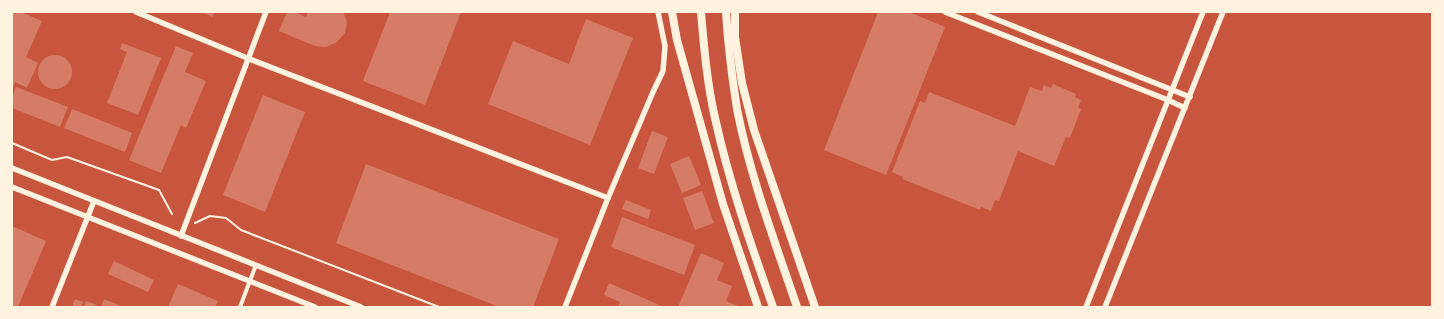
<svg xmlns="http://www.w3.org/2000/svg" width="1444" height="319" font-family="Ubuntu,sans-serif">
<rect width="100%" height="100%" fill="#c8553d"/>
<g fill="#d67c66">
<polygon points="12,12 21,12 42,21 26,57 38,63 27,88 15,82 12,89"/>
<polygon points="201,12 214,12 213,17"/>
<polygon points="287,12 294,12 306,17 308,12 344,12 344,14 347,22 345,33 337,42 326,47 315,46 279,31"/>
<polygon points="390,12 461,12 425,105 363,81"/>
<polygon points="878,12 909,12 945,27 886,175 824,150"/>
<polygon points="586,19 633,38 590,145 488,104 513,41 569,64"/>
<polygon points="122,43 161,58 138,115 107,103 127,52 120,49"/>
<polygon points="176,46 193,53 185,72 206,81 186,128 181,125 161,173 129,160"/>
<circle cx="55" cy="72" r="17"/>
<polygon points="1053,84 1076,94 1075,97 1081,100 1078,108 1081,109 1070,138 1066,137 1054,166 1018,151 999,201 995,200 991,211 981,207 980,210 902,179 903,177 892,172 920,101 925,103 929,92 1015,126 1030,87 1042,91 1044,85 1051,88"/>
<polygon points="16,87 68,107 60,127 12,108 12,97"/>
<polygon points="263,95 305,112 265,212 223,195"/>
<polygon points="72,109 132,133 125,152 64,128"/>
<polygon points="652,131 668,137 654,174 638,168"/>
<polygon points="689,156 701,185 682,193 670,164"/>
<polygon points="366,164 559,239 533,307 499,307 336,243"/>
<polygon points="702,191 714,223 695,230 683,198"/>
<polygon points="626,200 651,210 648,219 622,209"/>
<polygon points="622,217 695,245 684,275 611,247"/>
<polygon points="12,226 46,241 18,307 12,307"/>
<polygon points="701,253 724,263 717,280 732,286 726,301 740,307 678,307"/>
<polygon points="114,261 154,280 148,292 108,274"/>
<polygon points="609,283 664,307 618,307 620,302 604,295"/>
<polygon points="178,284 218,301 215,307 168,307"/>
<polygon points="75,299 83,302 81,307 72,307"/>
<polygon points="104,299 124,307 101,307"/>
<polygon points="86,301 97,305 96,307 84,307"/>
</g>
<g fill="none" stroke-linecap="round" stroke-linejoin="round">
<g stroke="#fff3e0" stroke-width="2">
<polyline points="12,143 52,160 67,157 159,190 172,214"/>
<polyline points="195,223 210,216 226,218 241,230 439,307"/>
</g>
<polyline stroke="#fff3e0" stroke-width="4" points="240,307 256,265"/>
<g stroke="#fff3e0" stroke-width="5.5">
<polyline points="136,12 247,58 608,198"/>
<polyline points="945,12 1168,100 1185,108"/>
<polyline points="978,12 1190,97"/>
<polyline points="12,168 361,307"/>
<polyline points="12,187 315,307"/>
<polyline points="181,236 266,12"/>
<polyline points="52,307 94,201"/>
<polyline points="565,307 608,198 653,92 663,71 665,46 658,12"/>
<polyline points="1086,307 1203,12"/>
<polyline points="1105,307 1223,12"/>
</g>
<g stroke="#fff3e0" stroke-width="8">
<polyline points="672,12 677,40 723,204 758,307"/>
<path d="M701,12C704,47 707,83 715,118C729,182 751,245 773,307"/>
<path d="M726,12C728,45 732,77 737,109C750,176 775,242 797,307"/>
<polyline points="735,12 735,37 742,83 754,130 815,307"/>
</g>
</g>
<rect width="1444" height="319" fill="none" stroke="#fff3e0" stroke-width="26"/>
</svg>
